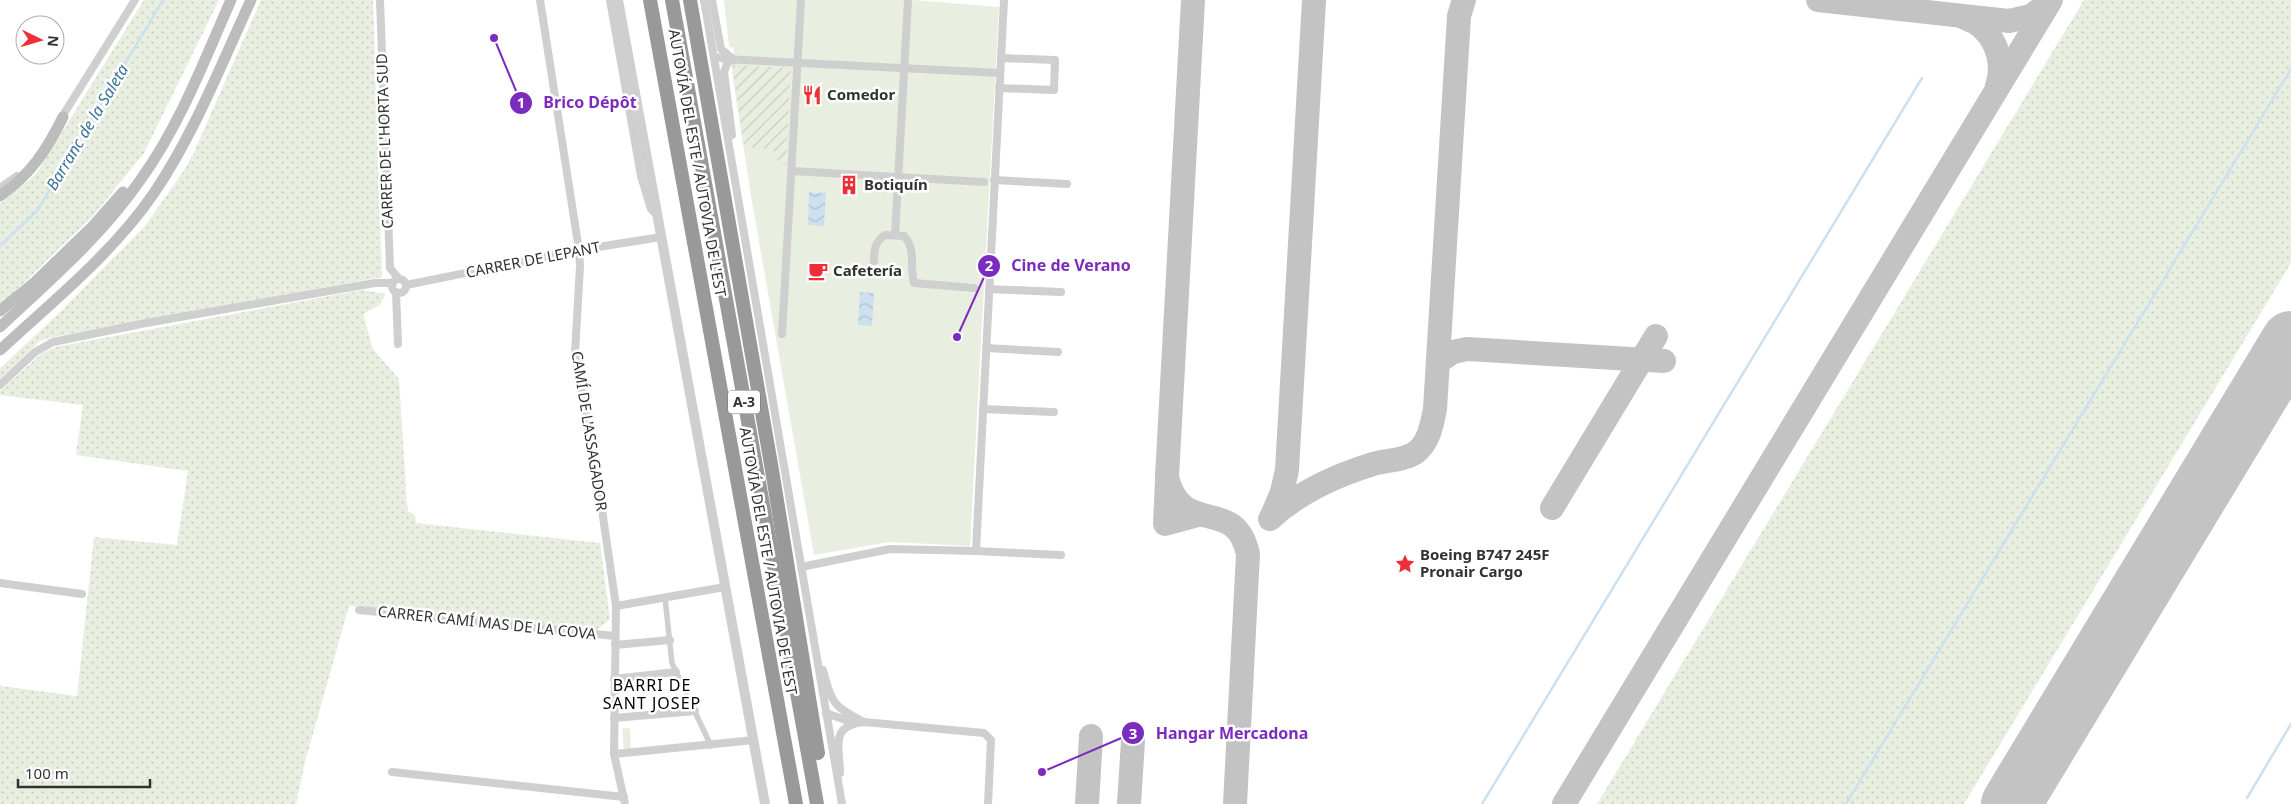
<svg xmlns="http://www.w3.org/2000/svg" width="2291" height="804" font-family="'Noto Sans',sans-serif">
<defs>
<pattern id="grass-dots" width="8" height="8" patternUnits="userSpaceOnUse" patternTransform="scale(1.25)"><rect width="8" height="8" fill="#e8efe0"/><path d="M2 2h.1M6 6h.1" fill="none" stroke="#c7cdc1" stroke-width="1.8" stroke-linecap="round"/></pattern>
<pattern id="garden-furrows" width="10" height="10" patternUnits="userSpaceOnUse" patternTransform="scale(1.25)"><rect width="10" height="10" fill="#e8efe0"/><path d="M-1 1l2-2M0 10L10 0M9 11l2-2" fill="none" stroke="#c7cdc1"/></pattern>
<pattern id="water-waves" width="16" height="10" patternUnits="userSpaceOnUse" patternTransform="scale(1.25)"><rect width="16" height="10" fill="#cce0ef"/><path d="M0 5q4-4 8 0t8 0" fill="none" stroke="#b0c1cd"/></pattern>
</defs>
<rect width="100%" height="100%" fill="#fff"/>
<g fill="url(#grass-dots)">
<polygon points="144,0 219,0 144,153 93,216 0,306 0,204 36,174"/>
<polygon points="261,0 373,0 382,277 48,338 40,341 0,379 0,368 56,316 145,226 185,169 195,150"/>
<polygon points="2084,0 2291,0 2291,263 1964,804 1597,804"/>
<polygon points="362,290 386,294 380,305 363,314 373,349 399,379 407,505 408,511 415,515 416,523 600,543 610,619 595,632 349,606 305,762 296,804 0,804 0,686 77,696 94,537 177,545 188,471 76,455 83,405 0,395 0,391 41,354 55,347"/>
</g>
<g fill="#e8efe0">
<polygon points="724,0 913,0 999,7 970,546 890,542 814,555 751,196 732,72 734,48 729,47"/>
<polygon points="630,728 631,749 624,750 622,729"/>
</g>
<polygon fill="url(#garden-furrows)" points="732,65 791,68 786,165 779,165 773,149 744,147"/>
<g fill="url(#water-waves)">
<polygon points="809,192 826,193 824,226 808,225"/>
<polygon points="860,292 874,293 872,326 858,325"/>
</g>
<g fill="none" stroke-linecap="round" stroke-linejoin="round">
<g stroke="#cce0ef" stroke-width="2.5">
<polyline points="0,246 37,211 163,0"/>
<polyline points="2247,798 2291,724"/>
<polyline points="1482,804 1922,78"/>
<polyline points="1846,804 2291,69"/>
</g>
<g stroke="#c3c3c3" stroke-width="24">
<path d="M1193,0L1167,477C1182,539 1235,494 1248,554L1235,804"/>
<polyline points="1818,0 2009,21 2031,16 2048,3"/>
<path d="M1965,18C1993,27 2006,59 1997,86"/>
<polyline points="1438,362 1453,352 1467,349 1664,361"/>
<polyline points="1167,481 1165,524 1198,515"/>
<polyline points="1552,508 1656,336"/>
<polyline points="1271,518 1282,492 1287,470 1314,0"/>
<path d="M1270,519C1297,494 1335,476 1370,465C1385,460 1402,461 1415,453C1429,443 1432,424 1435,409L1459,16L1464,0"/>
<polyline points="1087,804 1091,736"/>
<polyline points="1129,804 1133,741"/>
<polyline points="1564,804 2051,0"/>
</g>
<polyline stroke="#c3c3c3" stroke-width="60" points="2011,804 2291,341"/>
<polyline stroke="#cfcfcf" stroke-width="5.5" points="665,598 672,663 711,746"/>
<g stroke="#cfcfcf" stroke-width="8">
<polyline points="380,0 390,268 399,279"/>
<polyline points="540,0 579,250 580,266 575,353 600,496 616,606 614,754 625,804"/>
<polyline points="610,0 641,176 651,209 657,215"/>
<polyline points="704,0 842,804"/>
<polyline points="712,0 721,49 733,59"/>
<polyline points="1004,0 976,551 1061,555"/>
<polyline points="714,56 724,59 1000,73"/>
<polyline points="999,88 1054,90 1055,60 1001,58"/>
<polyline points="60,120 135,0"/>
<polyline points="732,135 724,72 727,64 733,59"/>
<polyline points="792,171 984,182"/>
<polyline points="994,180 1067,184"/>
<polyline points="0,188 17,176"/>
<polyline points="895,235 908,0"/>
<path d="M874,261C874,249 875,242 885,235L904,236C917,250 909,267 914,283L974,288"/>
<circle cx="399" cy="286" r="7"/>
<polyline points="406,285 579,250 661,237"/>
<polyline points="989,289 1061,292"/>
<polyline points="396,292 398,344"/>
<polyline points="782,334 801,0"/>
<polyline points="986,348 1058,352"/>
<polyline points="0,385 35,352 53,342 146,323 300,296 375,283 393,283"/>
<polyline points="983,409 1054,412"/>
<polyline points="801,567 890,549 976,551"/>
<polyline points="0,583 82,594"/>
<polyline points="616,606 725,587"/>
<polyline points="359,610 615,636"/>
<polyline points="615,645 670,640"/>
<path d="M823,670C831,703 834,707 864,722"/>
<polyline points="614,679 676,672"/>
<polyline points="826,713 854,723"/>
<polyline points="614,718 695,711"/>
<polyline points="614,754 754,740"/>
<polyline points="392,772 624,797"/>
<path d="M840,773C840,747 829,726 864,722L984,733L991,740L988,804"/>
</g>
<polyline stroke="#cfcfcf" stroke-width="10" points="618,0 765,804"/>
<g stroke="#bcbcbc" stroke-width="11">
<path d="M0,196C30,175 47,150 63,117"/>
<polyline points="0,311 35,282 93,226 123,192"/>
<path d="M0,327C50,280 102,236 141,179C180,125 204,61 231,0"/>
<path d="M0,350C53,301 113,253 154,193C194,134 221,65 251,0"/>
</g>
<g stroke="#999" stroke-width="14">
<polyline points="650,0 796,804"/>
<polyline points="672,0 817,804"/>
<polyline points="690,0 772,470 818,753"/>
</g>
</g>
<defs>
<symbol id="restaurant-bare" viewBox="-9 -9 18 18"><path d="M-5-6h1v4h1v-4h1v4h1v-4h1v5L-1.5 .5V6h-2V.5L-5-1ZM5-6V6H3V1.5H1.5Q1.5-4 5-6Z" fill="#ed3038" stroke="#fff" stroke-width="2.5" paint-order="stroke"/></symbol>
<symbol id="building-bare" viewBox="-9 -9 18 18"><path d="M-4-6H4V6H1V3H-1V6H-4ZM-2.5-4.3h1.7v1.8h-1.7ZM.8-4.3h1.7v1.8H.8ZM-2.5-1h1.7V.8h-1.7ZM.8-1h1.7V.8H.8Z" fill="#ed3038" stroke="#fff" stroke-width="2.5" paint-order="stroke"/></symbol>
<symbol id="cafe-bare" viewBox="-9 -9 18 18"><path d="M-5.5-4.5H6V0H3Q3 3.5 0 3.5H-2.5Q-5.5 3.5-5.5 0ZM3-3.2v2h1.7v-2ZM-6 4.5H4V6H-6Z" fill="#ed3038" stroke="#fff" stroke-width="2.5" paint-order="stroke"/></symbol>
<symbol id="sight-bare" viewBox="-9 -9 18 18"><path d="M0-6L1.8-2.2L6-1.7L2.9 1.2L3.7 5.4L0 3.3L-3.7 5.4L-2.9 1.2L-6-1.7L-1.8-2.2Z" fill="#ed3038" stroke="#fff" stroke-width="2.5" paint-order="stroke"/></symbol>
</defs>
<g fill-rule="evenodd">
<use href="#restaurant-bare" x="798" y="81" width="28" height="28"/>
<use href="#building-bare" x="835" y="171" width="28" height="28"/>
<use href="#cafe-bare" x="804" y="257" width="28" height="28"/>
<use href="#sight-bare" x="1391" y="550" width="28" height="28"/>
</g>
<g text-anchor="middle" stroke-width="5" stroke-linejoin="round" paint-order="stroke">
<rect fill="#fff" stroke="#707070" stroke-width="1" x="728" y="390.5" width="32" height="23" rx="4"/>
<g font-size="14" font-weight="bold" fill="#323232">
<text x="744" y="407">A-3</text>
</g>
<g font-size="15" font-weight="bold" fill="#323232" stroke="#fff" text-anchor="start">
<text x="827" y="100">Comedor</text>
<text x="864" y="190">Botiquín</text>
<text x="833" y="276">Cafetería</text>
<text x="1420" y="560">Boeing B747 245F<tspan x="1420" dy="17">Pronair Cargo</tspan></text>
</g>
<g font-size="15" fill="#323232" stroke="#fff">
<text transform="translate(385 141) rotate(-92)" y="5">CARRER DE L'HORTA SUD</text>
<text transform="translate(697 163) rotate(80)" y="5">AUTOVÍA DEL ESTE / AUTOVIA DE L'EST</text>
<text transform="translate(533 260) rotate(-11)" y="5">CARRER DE LEPANT</text>
<text transform="translate(589 431) rotate(81)" y="5">CAMÍ DE L'ASSAGADOR</text>
<text transform="translate(768 561) rotate(80)" y="5">AUTOVÍA DEL ESTE / AUTOVIA DE L'EST</text>
<text transform="translate(487 623) rotate(6)" y="5">CARRER CAMÍ MAS DE LA COVA</text>
</g>
<g font-size="16" font-style="italic" fill="#3b7299" stroke="#fff">
<text transform="translate(87 127) rotate(-59)" y="6">Barranc de la Saleta</text>
</g>
<g font-size="16" letter-spacing="1" fill="#000" stroke="#fff">
<text x="652" y="691">BARRI DE<tspan x="652" dy="18">SANT JOSEP</tspan></text>
</g>
</g>
<path fill="none" stroke="#7b2cbf" stroke-width="2" d="M494 38L521 103M957 337L989 266M1042 772L1133 733"/>
<g fill="#7b2cbf" stroke="#fff" stroke-width="2">
<circle cx="494" cy="38" r="5"/>
<circle cx="957" cy="337" r="5"/>
<circle cx="1042" cy="772" r="5"/>
<circle cx="521" cy="103" r="12"/>
<circle cx="989" cy="266" r="12"/>
<circle cx="1133" cy="733" r="12"/>
</g>
<g font-size="15" text-anchor="middle" font-weight="bold" fill="#fff">
<text x="521" y="108">1</text>
<text x="989" y="271">2</text>
<text x="1133" y="739">3</text>
</g>
<g font-size="16" text-anchor="middle" font-weight="bold" fill="#7b2cbf" stroke="#fff" stroke-width="5" stroke-linejoin="round" paint-order="stroke">
<text x="590" y="108">Brico Dépôt</text>
<text x="1071" y="271">Cine de Verano</text>
<text x="1232" y="739">Hangar Mercadona</text>
</g>
<g transform="translate(40 40) rotate(95)"><circle r="24" fill="#ffffff" stroke="#adadad"/>
<path d="M0-4L9 19L0 12L-9 19Z" fill="#ed3038"/>
<text y="-8" font-size="14" font-weight="bold" text-anchor="middle" fill="#323232">N</text>
</g>
<path d="M18 779v8h132v-8" fill="none" stroke="#323232" stroke-width="2.5"/>
<text x="25" y="779" font-size="15" fill="#323232" stroke="#ffffff" stroke-width="4" paint-order="stroke">100 m</text>
</svg>
